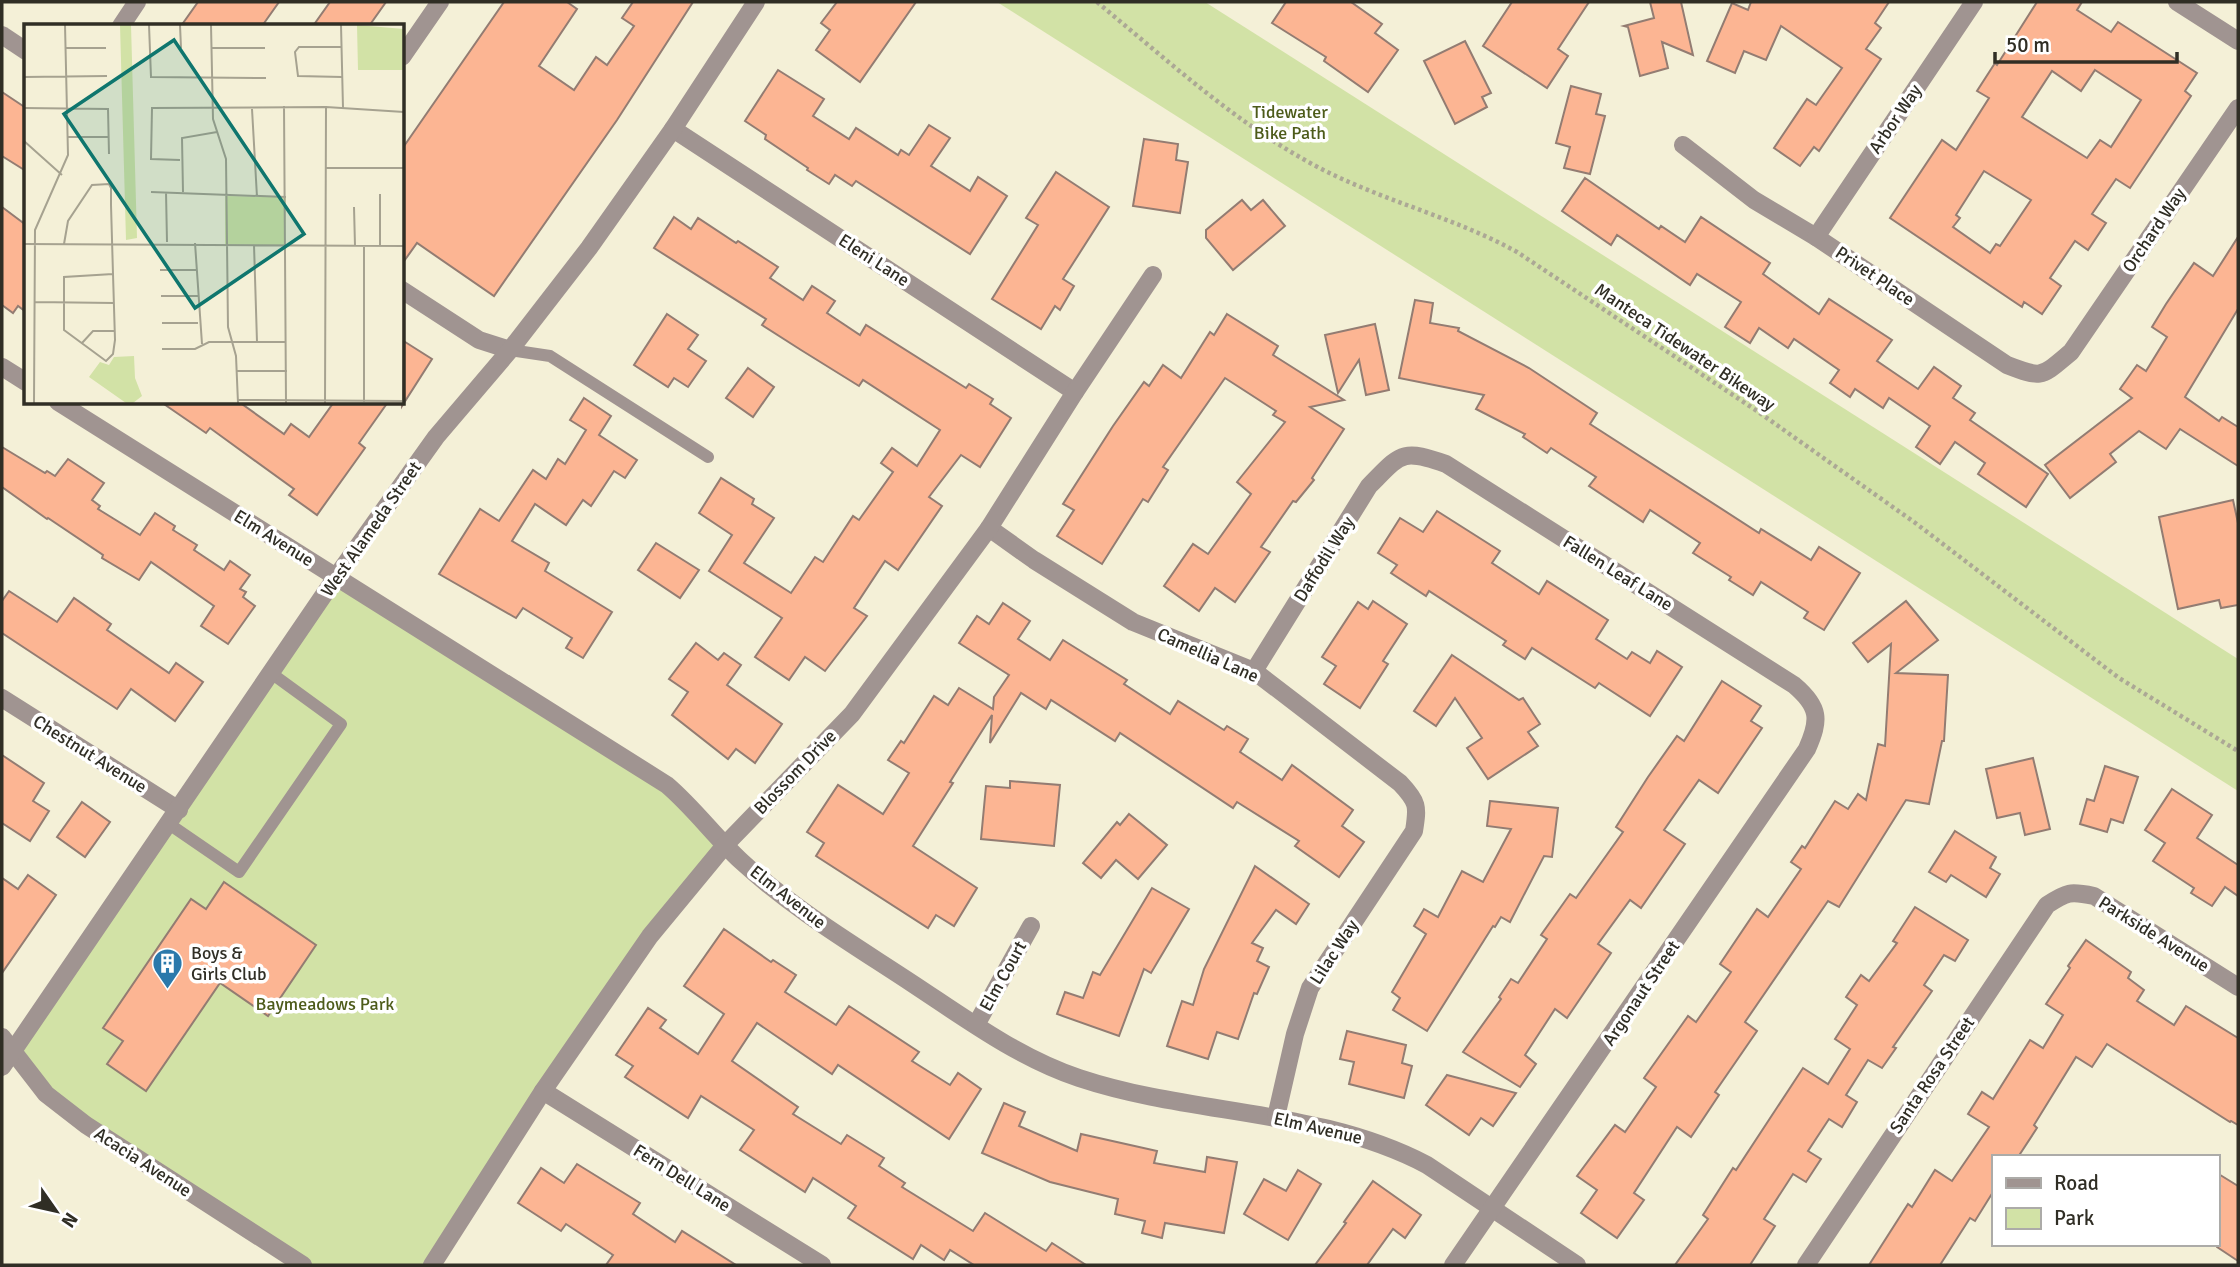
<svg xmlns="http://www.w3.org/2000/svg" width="2240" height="1267" font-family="Signika,sans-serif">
<rect width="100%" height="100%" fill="#f4f0d7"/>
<g fill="#d2e2a6">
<polygon points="997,2 1205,2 2238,659 2238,791"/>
<polygon points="336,577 667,785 726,844 650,936 432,1265 303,1265 86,1125 12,1052"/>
</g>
<g fill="#fcb593" stroke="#937c72" stroke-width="2" fill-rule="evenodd">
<polygon points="198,2 279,2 262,26 181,26"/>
<polygon points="330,2 386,2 369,26 313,26"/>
<polygon points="504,2 567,2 577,9 539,66 574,90 596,57 607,65 634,26 622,18 633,2 693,2 617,120 494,296 417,243 402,264 402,149"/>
<polygon points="837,2 916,2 860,82 816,50 830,30 821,23"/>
<polygon points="1286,2 1351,2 1382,24 1375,33 1398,50 1368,92 1324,61 1326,57 1272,23"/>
<polygon points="1512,2 1589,2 1558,49 1568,56 1547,88 1483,46"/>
<polygon points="1650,2 1681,2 1693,55 1662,42 1668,68 1640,76 1628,27 1624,26 1654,18"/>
<polygon points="1751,2 1889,2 1875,23 1881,28 1866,49 1881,59 1819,151 1814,147 1800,166 1774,148 1807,99 1816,105 1842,68 1781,26 1766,60 1744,51 1735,73 1707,61 1732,3 1748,10"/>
<path d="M2037,2H2082L2077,10L2111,32L2118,22L2197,73L2185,91L2191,96L2130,188L2116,179L2092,214L2106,223L2088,250L2075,241L2050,278L2061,286L2042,314L2024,302L2022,307L1890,218L1942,140L1956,150L1989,98L1977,91L1995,63L1997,65ZM2095,70L2141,100L2111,147L2100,140L2087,158L2022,117L2052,71L2081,91ZM1984,171L2031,200L2000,246L1996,244L1990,253L1953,227L1960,218L1956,215Z"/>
<polygon points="1465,41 1491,93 1482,97 1487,107 1455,124 1424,61"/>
<polygon points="778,70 824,99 813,116 849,139 856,128 898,155 901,150 909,155 929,125 950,138 931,166 970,191 978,177 1007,196 970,254 856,181 852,186 835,175 829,184 807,170 808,168 765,139 766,135 745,121"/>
<polygon points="1571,86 1601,94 1596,114 1605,116 1590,174 1564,168 1570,147 1556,143"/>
<polygon points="2,92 26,108 26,171 2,156"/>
<polygon points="1144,139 1178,144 1176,160 1188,162 1180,213 1133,206"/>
<polygon points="1056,172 1109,207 1063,279 1074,286 1060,310 1055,306 1041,329 992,299 1038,225 1026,218"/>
<polygon points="1585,178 1659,229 1661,226 1685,242 1701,217 1770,263 1763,274 1819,314 1829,299 1892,340 1877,361 1918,389 1934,367 1961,386 1953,398 1975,413 1970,420 2048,474 2026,507 1978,474 1985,463 1955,442 1940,464 1916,447 1930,426 1889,398 1883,408 1855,389 1850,397 1830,383 1839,370 1794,339 1788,348 1759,328 1750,343 1725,327 1741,302 1697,274 1690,285 1617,235 1611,245 1562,211"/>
<polygon points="1242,200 1251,210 1263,200 1285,226 1233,270 1206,238 1206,230"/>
<polygon points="2,207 26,225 26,312 18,306 13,313 2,305"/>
<polygon points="674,217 691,229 698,218 736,243 738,241 778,267 770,278 803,300 812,286 835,301 827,313 860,335 866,325 966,388 969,384 993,399 990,404 1011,418 980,467 961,455 929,497 942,506 898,570 885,561 854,608 867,616 825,671 805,657 789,680 755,657 782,618 709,571 732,535 699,513 721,478 754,499 752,504 774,518 744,563 791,593 815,557 823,562 853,516 859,520 893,472 881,463 892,448 917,466 940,430 863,380 859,386 801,350 762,325 766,319 654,248"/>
<polygon points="2238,237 2238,309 2185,397 2219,421 2222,417 2238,427 2238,466 2180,429 2166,449 2139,431 2110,454 2116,462 2070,498 2045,465 2132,398 2120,389 2137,365 2146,371 2167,337 2152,327 2166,304 2194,263 2213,276"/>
<polygon points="1415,300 1433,303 1430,323 1459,328 1458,331 1529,368 1597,413 1590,424 1759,533 1761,529 1811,560 1819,547 1860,573 1824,630 1804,618 1808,612 1761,582 1753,595 1729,580 1731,577 1693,553 1700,543 1650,510 1643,522 1589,486 1596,477 1551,448 1547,453 1523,437 1525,434 1476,409 1484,395 1399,378"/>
<polygon points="667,314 698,335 688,349 706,361 688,387 674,378 668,387 634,365"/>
<polygon points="1227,314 1278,346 1273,355 1344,400 1310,407 1344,429 1312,478 1314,480 1296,502 1293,501 1261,547 1270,552 1235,602 1215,588 1199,611 1164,586 1193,544 1208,554 1251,494 1237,482 1285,422 1273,415 1276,411 1225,378 1163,467 1168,470 1148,502 1143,499 1102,564 1057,536 1074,510 1063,504 1113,426 1144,382 1149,386 1163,365 1181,378 1210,332 1214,335"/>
<polygon points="1375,324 1389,390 1366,395 1359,360 1338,393 1325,335"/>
<polygon points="402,340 432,359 402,406"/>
<polygon points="748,368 774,387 753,417 726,398"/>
<polygon points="584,398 611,416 599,435 637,460 625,478 614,471 591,506 583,500 566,525 535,504 512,541 549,563 545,571 612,612 583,658 566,648 572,638 523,608 516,618 439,574 480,509 499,521 533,470 546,479 558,459 565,464 586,430 570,420"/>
<polygon points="161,402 239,402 284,434 291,424 309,437 334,402 388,402 359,443 365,448 317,515 289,495 294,489 210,428 206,433"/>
<polygon points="2,447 45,473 47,471 55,476 68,459 104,483 92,500 100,506 98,509 140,535 155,513 175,526 173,530 197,545 194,550 224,570 230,561 250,575 240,589 246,592 243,597 255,606 228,644 201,626 214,606 151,562 139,580 102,558 103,555 48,518 47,519 2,487"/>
<polygon points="2233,500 2238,523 2238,605 2221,608 2219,600 2178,609 2159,517"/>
<polygon points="1437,511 1500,551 1492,563 1539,594 1547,581 1608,620 1596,639 1627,659 1632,652 1650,663 1657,651 1682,667 1650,716 1599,683 1595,688 1532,648 1525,659 1503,645 1506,641 1429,591 1426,596 1391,573 1397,565 1378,553 1400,518 1423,532"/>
<polygon points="656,543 699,570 680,598 638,570"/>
<polygon points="9,591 57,622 74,598 111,624 107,630 169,673 176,663 203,682 175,721 131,689 117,709 2,633 2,601"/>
<polygon points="1373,601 1407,624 1383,661 1388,664 1360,708 1324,684 1336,666 1322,657 1358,602 1368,609"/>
<polygon points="1906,601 1938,640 1896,673 1948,675 1944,741 1942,741 1929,804 1906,800 1839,907 1828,901 1745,1022 1757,1031 1715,1092 1719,1095 1691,1137 1677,1127 1634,1193 1644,1200 1617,1238 1581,1213 1597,1190 1577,1176 1615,1125 1625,1132 1656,1087 1644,1078 1688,1016 1696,1022 1731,972 1720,964 1757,909 1768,917 1801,869 1791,862 1802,846 1805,848 1835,801 1848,809 1858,794 1866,800 1878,744 1885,746 1891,644 1868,662 1853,643"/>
<polygon points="1003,603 1030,621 1018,639 1050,660 1063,640 1127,680 1124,684 1170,714 1178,701 1224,730 1227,726 1248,739 1240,752 1282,780 1292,765 1353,810 1342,826 1364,842 1339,877 1295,846 1299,841 1237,802 1233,808 1120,733 1115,741 1051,700 1046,709 1021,693 990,743 992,715 950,782 953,783 913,846 977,888 954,926 936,915 928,928 816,856 824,843 807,832 838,785 883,814 909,773 888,760 901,741 904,743 934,696 948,705 959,688 993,709 994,697 1009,675 959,643 977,616 989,624"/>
<polygon points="696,643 718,660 724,653 741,665 727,685 782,724 755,763 736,749 728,759 672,715 688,692 669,679"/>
<polygon points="1452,655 1519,700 1523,698 1540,724 1528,732 1538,746 1488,779 1467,748 1482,738 1455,698 1436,726 1414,711"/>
<polygon points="1722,681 1761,706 1751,721 1762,728 1718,793 1699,780 1664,830 1685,844 1641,908 1630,900 1598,944 1611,953 1567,1018 1555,1009 1525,1055 1536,1064 1520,1087 1463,1052 1501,999 1499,997 1511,979 1518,983 1547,939 1541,935 1570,894 1576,898 1623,832 1616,827 1648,777 1677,736 1684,741"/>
<polygon points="2,755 44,783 33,801 49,811 30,841 2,823"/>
<polygon points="2033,758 2050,829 2025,835 2020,813 1997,818 1986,769"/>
<polygon points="2105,766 2138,777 2123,823 2111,819 2107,832 2080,824 2087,799 2094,801"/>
<polygon points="1010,781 1060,785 1054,846 981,839 986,786 1010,788"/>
<polygon points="2172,789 2212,815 2197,838 2238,865 2238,896 2225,887 2212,906 2191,893 2194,888 2153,861 2165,843 2145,830"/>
<polygon points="1490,801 1558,808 1552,857 1544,856 1510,922 1501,917 1495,927 1493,926 1427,1031 1393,1010 1400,998 1392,992 1426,934 1414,926 1424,909 1438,917 1462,871 1483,882 1511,829 1487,826"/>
<polygon points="82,802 110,822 85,857 57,837"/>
<polygon points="1129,814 1167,845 1138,879 1116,860 1101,878 1083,863 1117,822 1120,825"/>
<polygon points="1955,831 1996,857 1990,868 2000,874 1986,897 1951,875 1946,882 1929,872"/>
<polygon points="1255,866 1309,904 1296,924 1276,910 1252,943 1263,948 1257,961 1269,967 1257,994 1254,993 1238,1039 1217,1032 1208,1059 1167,1046 1182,1001 1193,1005 1204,969"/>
<polygon points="28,875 56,895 2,973 2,878 18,889"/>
<polygon points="224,882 316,945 268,1016 220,983 146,1091 107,1064 123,1041 103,1028 191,899 206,909"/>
<polygon points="1152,888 1189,909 1151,973 1144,969 1119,1036 1057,1014 1065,992 1083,998 1093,972 1100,975"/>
<polygon points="1915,907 1968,940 1955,961 1944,955 1924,985 1932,991 1893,1047 1896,1048 1882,1068 1868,1060 1846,1095 1857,1102 1842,1127 1829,1119 1808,1151 1821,1159 1806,1182 1793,1174 1764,1219 1775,1226 1750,1265 1675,1265 1708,1219 1703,1215 1733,1168 1736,1170 1803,1068 1828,1084 1850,1049 1835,1039 1857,1005 1846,997 1861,975 1869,981 1897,943 1893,941"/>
<polygon points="724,929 771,962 773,960 796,975 785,992 836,1025 849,1006 919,1052 912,1061 950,1085 958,1073 981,1089 949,1139 838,1065 832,1074 757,1023 732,1061 798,1107 793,1114 841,1144 847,1135 884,1158 879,1166 905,1183 902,1187 973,1231 985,1213 1046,1251 1052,1243 1086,1265 974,1265 950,1250 944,1260 921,1245 913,1259 848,1218 856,1206 813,1178 805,1192 740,1150 754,1130 701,1096 688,1118 625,1077 633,1066 616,1055 648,1008 666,1020 660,1028 698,1054 724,1014 684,986"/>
<polygon points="2086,940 2131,972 2128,978 2144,990 2137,1001 2174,1025 2186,1006 2238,1038 2238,1125 2231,1121 2230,1122 2107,1044 2092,1067 2076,1057 2034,1125 2037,1128 2018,1157 1993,1157 1993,1192 1975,1221 1970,1218 1940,1265 1869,1265 1908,1204 1912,1207 1935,1170 1952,1181 1989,1127 1968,1114 1982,1092 1993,1099 2030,1040 2043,1048 2063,1015 2046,1004 2070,968 2068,966"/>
<polygon points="1347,1031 1406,1045 1402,1063 1412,1066 1404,1098 1349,1084 1354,1062 1340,1059"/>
<polygon points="1447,1075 1516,1093 1493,1126 1481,1118 1469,1135 1426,1105"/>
<polygon points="1004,1103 1025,1112 1019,1126 1077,1151 1081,1134 1157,1151 1154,1163 1205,1172 1207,1157 1237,1162 1224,1233 1165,1223 1162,1238 1142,1233 1145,1221 1115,1214 1118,1199 1050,1182 982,1153"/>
<polygon points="577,1164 640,1203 633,1214 675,1242 682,1231 736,1265 606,1265 613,1255 566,1224 561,1231 518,1203 541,1168 564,1183"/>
<polygon points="1298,1170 1321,1184 1288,1240 1244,1214 1264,1179 1286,1191"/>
<polygon points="2217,1173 2238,1186 2238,1261 2217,1247"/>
<polygon points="1373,1181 1421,1215 1405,1238 1393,1229 1367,1265 1315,1265 1346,1223 1344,1222"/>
</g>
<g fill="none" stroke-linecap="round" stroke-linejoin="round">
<path stroke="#aca895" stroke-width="4.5" stroke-dasharray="3.5 3.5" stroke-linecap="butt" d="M1097,2C1166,59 1233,121 1312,164C1378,200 1452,216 1517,252L1757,411L1914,522L2119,678L2238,751"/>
<g stroke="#a09491" stroke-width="12">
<polyline points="510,350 550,356 708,457"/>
<polyline points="169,824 239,872 341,724 271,673"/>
</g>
<g stroke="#a09491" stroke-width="18">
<polyline points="2177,2 2238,41"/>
<polyline points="121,26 137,2"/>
<polyline points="2,35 26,51"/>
<polyline points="402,57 440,2"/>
<polyline points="673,129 1075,392"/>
<path d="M1683,145L1754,200L1816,237L2007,365C2043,379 2041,377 2071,352L2238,108"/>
<polyline points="1816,237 1974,2"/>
<polyline points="402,290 479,340 510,350"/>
<polyline points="2,367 26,382"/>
<path d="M58,402L667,785C694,808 715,837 741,861C793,909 854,945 913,984C966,1019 1019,1058 1079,1078C1193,1116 1319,1108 1427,1165L1577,1265"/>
<path d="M989,528L1034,560L1133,622L1254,671L1400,783C1418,802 1418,806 1414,831L1310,988L1295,1034L1276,1117"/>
<path d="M1254,671L1369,486C1401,454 1401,448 1446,464L1794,685C1820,707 1820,720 1807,749L1453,1265"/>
<polyline points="2,698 179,810"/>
<polyline points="976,1025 1031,926"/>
<polyline points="2,1037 46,1094 86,1125 303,1265"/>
<polyline points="543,1091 822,1265"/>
<polyline points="432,1265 543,1091 650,936 726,844 852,714 989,528 1075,392 1153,275"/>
<path d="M1806,1265L2047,905C2067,892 2070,891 2094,896L2238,987"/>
</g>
<polyline stroke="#a09491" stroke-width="18" points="2,1067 336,577 436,437 510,350 589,248 673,129 756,2"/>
</g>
<defs>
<symbol id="building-pin" viewBox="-11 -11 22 30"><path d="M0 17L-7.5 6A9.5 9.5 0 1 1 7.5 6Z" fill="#2b79ab" stroke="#fff"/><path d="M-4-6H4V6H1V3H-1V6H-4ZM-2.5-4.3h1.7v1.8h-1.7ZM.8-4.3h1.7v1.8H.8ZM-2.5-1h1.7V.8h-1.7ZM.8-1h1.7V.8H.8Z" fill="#fff"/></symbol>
</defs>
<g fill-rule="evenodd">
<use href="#building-pin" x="150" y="946" width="35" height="47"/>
</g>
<g text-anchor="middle" stroke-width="7" stroke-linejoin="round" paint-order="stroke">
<g font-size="18" fill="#4d5b1a" stroke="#fff">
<text x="1290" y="118">Tidewater<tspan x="1290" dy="21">Bike Path</tspan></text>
<text x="325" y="1010">Baymeadows Park</text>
</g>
<g font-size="18" fill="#302e25" stroke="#fff">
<text transform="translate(1895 119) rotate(-56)" y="6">Arbor Way</text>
<text transform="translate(2154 230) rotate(-56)" y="6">Orchard Way</text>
<text transform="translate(874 260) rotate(33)" y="6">Eleni Lane</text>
<text transform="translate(1875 276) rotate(34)" y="6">Privet Place</text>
<text transform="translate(1685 347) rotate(34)" y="6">Manteca Tidewater Bikeway</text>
<text transform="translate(371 529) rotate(-55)" y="6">West Alameda Street</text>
<text transform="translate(274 538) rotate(32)" y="6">Elm Avenue</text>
<text transform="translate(1324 559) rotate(-58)" y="6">Daffodil Way</text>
<text transform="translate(1618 573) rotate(32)" y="6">Fallen Leaf Lane</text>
<text transform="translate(1208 655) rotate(24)" y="6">Camellia Lane</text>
<text transform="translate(90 754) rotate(32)" y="6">Chestnut Avenue</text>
<text transform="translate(795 772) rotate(-46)" y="6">Blossom Drive</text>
<text transform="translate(788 897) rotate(38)" y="6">Elm Avenue</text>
<text transform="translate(2154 934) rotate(32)" y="6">Parkside Avenue</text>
<text transform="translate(1334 952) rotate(-57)" y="6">Lilac Way</text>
<text transform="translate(1003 976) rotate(-61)" y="6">Elm Court</text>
<text transform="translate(1641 993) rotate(-56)" y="6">Argonaut Street</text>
<text transform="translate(1932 1075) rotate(-56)" y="6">Santa Rosa Street</text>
<text transform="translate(1318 1128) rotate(13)" y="6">Elm Avenue</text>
<text transform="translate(143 1162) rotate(33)" y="6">Acacia Avenue</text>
<text transform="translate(682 1178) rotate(32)" y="6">Fern Dell Lane</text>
</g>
<g font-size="18" fill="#302e25" stroke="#fff" text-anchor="start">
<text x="191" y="959">Boys &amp;<tspan x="191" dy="21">Girls Club</tspan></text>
</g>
</g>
<g transform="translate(24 24)">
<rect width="380" height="380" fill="#f4f0d7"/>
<path d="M96,1H107L113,214L102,216ZM333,1L380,5V46H334ZM201,172L262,173L261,222L201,221ZM110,332L111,354L118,372L109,379H102L65,353L76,338L85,341L90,333Z" fill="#d2e2a6"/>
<path fill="none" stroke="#a6a290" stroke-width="2" d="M125,1L127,53L242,54M156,1L157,24M187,1L189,95L202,135L204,303L212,332L214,379M317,1L319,84M318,23H275L271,28L274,52L318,53M42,24H82M187,24H241M0,53L83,52M260,82L262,379M0,84L84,85L85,130M228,85L233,173M44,113H85M0,117L38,151M156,136L127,135L128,84L302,83L380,88M302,144H380M127,168L262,173M142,168L143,218M159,168L158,114L193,108M356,170V222M330,183L331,222M171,219L178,320M0,220L380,222M40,220L44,197L68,161L85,160L87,164V181L89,250L91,316L89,330L82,337L40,306V253L89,250M230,221L233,318M340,222V378M136,246H173M137,272H174M10,278L90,279M138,299H174M58,319L69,307H91M138,325H171L185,318H262M213,347H263M214,376L380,377M379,378L380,275M10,379L11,206L44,131L41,1M301,379L302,83"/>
<path fill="#0f766e" fill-opacity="0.15" stroke="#0f766e" stroke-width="3.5" d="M150,16L280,210L171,284L40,90Z"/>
<rect width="380" height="380" fill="none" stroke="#302e25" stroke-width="3.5"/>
</g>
<rect width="2240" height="1267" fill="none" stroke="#302e25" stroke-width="7"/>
<rect x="1992" y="1155" width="228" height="91" fill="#ffffff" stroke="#acaba8" stroke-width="2"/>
<rect x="2006" y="1178" width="35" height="10" fill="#a09491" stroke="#acaba8" stroke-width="2"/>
<text x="2054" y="1190" font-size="21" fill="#302e25">Road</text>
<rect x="2006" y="1208" width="35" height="21" fill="#d2e2a6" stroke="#acaba8" stroke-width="2"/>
<text x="2054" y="1225" font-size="21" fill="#302e25">Park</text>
<g transform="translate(56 1211) rotate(124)" stroke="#ffffff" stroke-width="5" paint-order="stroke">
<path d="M0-5L12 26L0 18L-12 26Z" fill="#302e25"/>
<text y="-10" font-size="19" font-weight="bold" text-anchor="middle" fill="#302e25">N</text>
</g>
<path d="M1995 52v10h182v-10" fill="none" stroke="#302e25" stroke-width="3.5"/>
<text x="2006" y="52" font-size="21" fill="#302e25" stroke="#ffffff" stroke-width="5" paint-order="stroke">50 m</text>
</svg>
